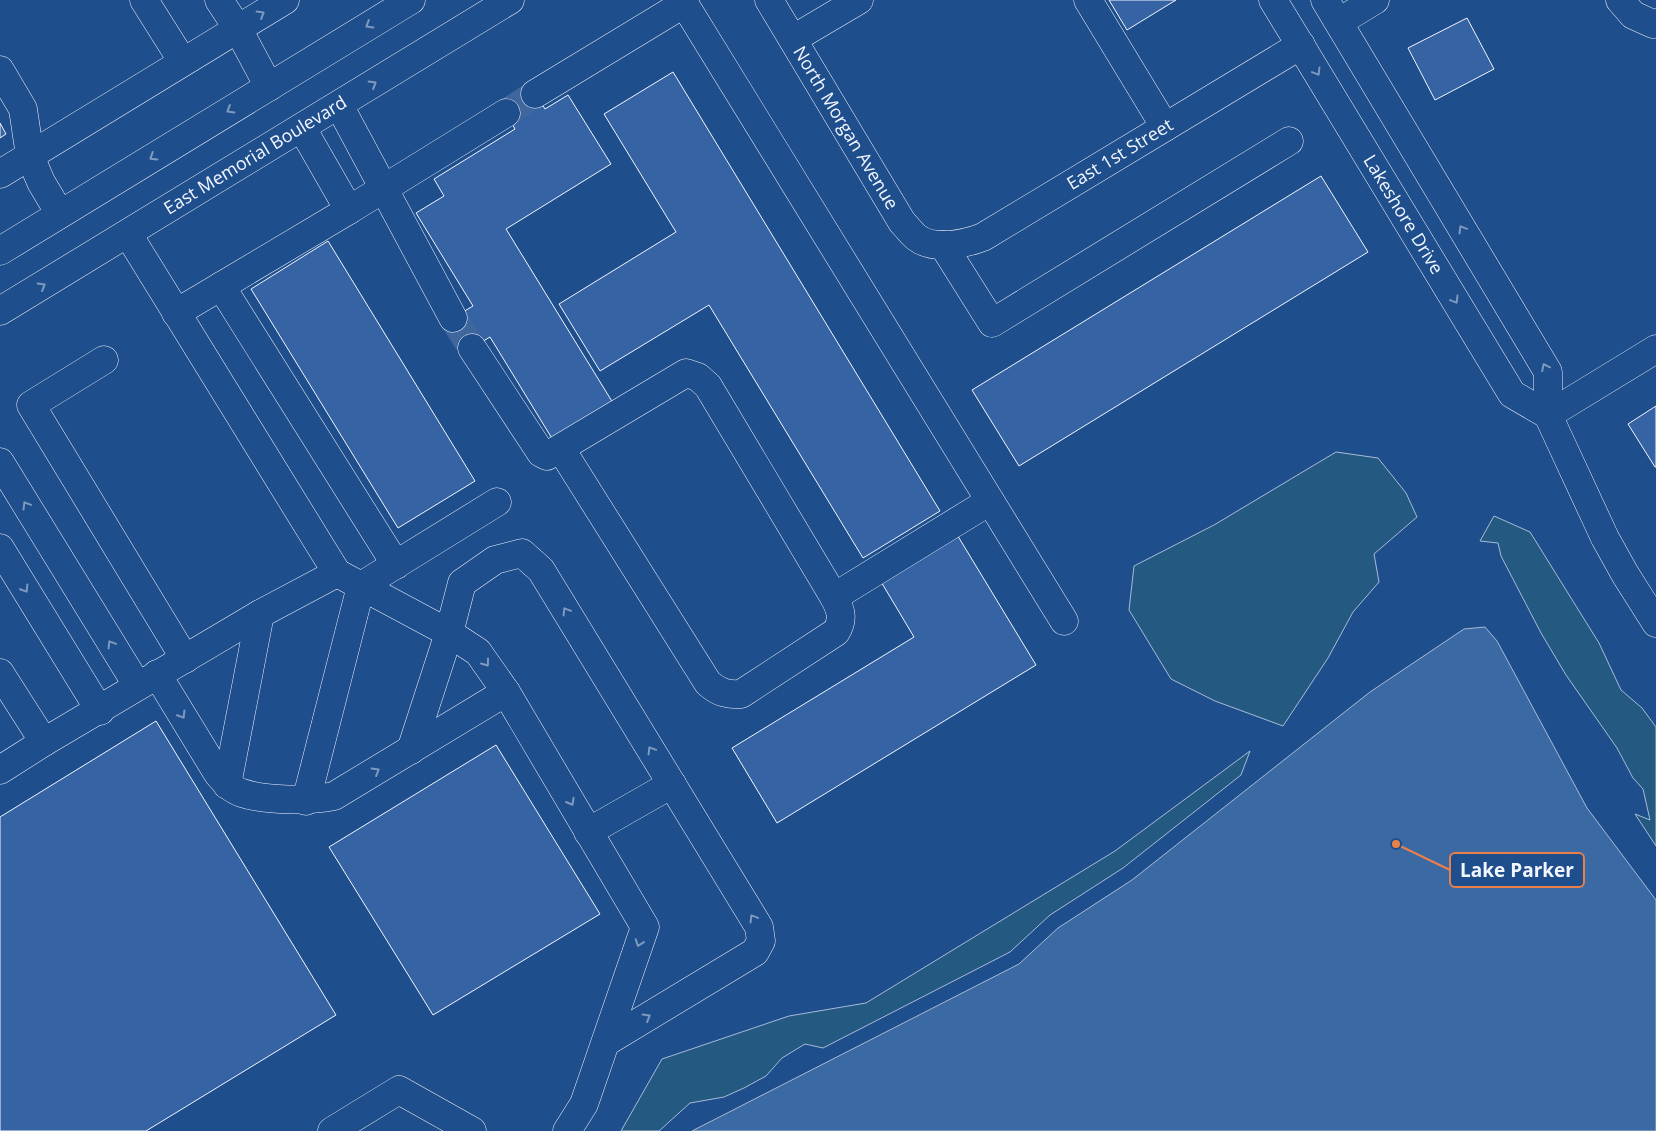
<svg xmlns="http://www.w3.org/2000/svg" width="1656" height="1131" font-family="'Open Sans',sans-serif">
<rect width="100%" height="100%" fill="#1f4e8c"/>
<g fill="#245a82" stroke="#a8bbd7">
<polygon points="1336,452 1378,458 1406,493 1417,517 1374,554 1379,582 1353,612 1328,658 1283,726 1215,701 1171,679 1129,610 1134,566 1214,525"/>
<polygon points="1494,516 1530,532 1599,643 1621,690 1642,708 1656,727 1656,846 1635,814 1650,820 1643,789 1633,778 1617,748 1566,675 1541,633 1501,556 1498,543 1480,541"/>
<polygon points="1250,751 1241,775 1123,868 1050,915 1010,952 823,1048 805,1044 782,1058 766,1076 744,1088 724,1097 690,1103 659,1131 621,1131 662,1059 789,1016 866,1003 1115,851"/>
</g>
<polygon fill="#3b69a3" stroke="#a8bbd7" points="1485,627 1497,641 1587,808 1656,900 1656,1131 692,1131 1019,964 1058,928 1132,880 1370,692 1464,629"/>
<g fill="#3563a3" stroke="#f2f6ff">
<polygon points="1109,0 1176,0 1127,30"/>
<polygon points="1467,18 1494,69 1435,100 1408,48"/>
<polygon points="673,72 940,511 863,558 709,305 600,371 559,304 676,232 604,114"/>
<polygon points="530,85 545,109 568,95 611,164 506,229 613,403 553,440 490,337 462,354 443,324 473,306 416,213 444,196 434,179 515,129 500,103"/>
<polygon points="0,123 6,134 0,138"/>
<polygon points="1321,176 1368,252 1019,466 972,390"/>
<polygon points="328,241 475,481 398,528 251,289"/>
<polygon points="1656,406 1656,467 1655,467 1628,424"/>
<polygon points="956,533 1036,665 777,823 732,748 914,637 880,580"/>
<polygon points="156,721 336,1015 146,1131 0,1131 0,817"/>
<polygon points="496,745 600,914 433,1015 329,847"/>
</g>
<g fill="none" stroke-linecap="round" stroke-linejoin="round">
<g stroke="#3f679d" stroke-width="28" stroke-dasharray="28 14" stroke-linecap="butt">
<polyline points="506,113 535,94"/>
<polyline points="453,318 472,348"/>
</g>
<defs>
<g id="minor">
<polyline points="144,0 183,62"/>
<polyline points="219,0 238,29 269,87"/>
<polyline points="682,0 1064,621"/>
<path id="s1" d="M769,0L902,222C907,227 911,233 916,237C933,251 965,244 983,237L1301,45"/>
<polyline points="1088,0 1165,127"/>
<path id="s2" d="M1273,0L1512,394L1548,415"/>
<polyline points="1325,0 1548,372 1548,415 1605,538 1625,574 1656,623"/>
<polyline points="1620,0 1633,15 1653,24 1656,23"/>
<polyline points="1339,22 1375,0"/>
<polyline points="793,39 859,0"/>
<polyline points="0,70 23,109 30,156 41,182 60,214"/>
<polyline points="535,94 685,3"/>
<polyline points="339,105 453,318"/>
<polyline points="0,174 285,0"/>
<polyline points="349,210 506,113"/>
<polyline points="943,245 992,323 1289,141"/>
<polyline points="221,286 396,565"/>
<polyline points="176,313 349,210 302,128"/>
<path d="M472,348L541,453L547,456L686,373L698,377L708,386L834,597C841,610 844,619 836,632L741,694C727,695 718,692 708,683L561,449"/>
<polyline points="104,360 31,405 185,659"/>
<polyline points="1548,415 1656,349"/>
<polyline points="0,462 137,685"/>
<polyline points="0,548 100,711"/>
<polyline points="337,573 449,633 478,652 506,692 645,927 584,1104 567,1131"/>
<polyline points="834,597 990,501"/>
<polyline points="0,673 44,742 260,614 337,573 128,234"/>
<path d="M157,674L218,774C225,782 232,790 242,793C267,801 309,801 334,796L506,692"/>
<polyline points="411,750 449,633 462,583 495,560 522,553 541,570 759,927 761,941 755,952 606,1042"/>
<polyline points="0,770 44,742"/>
<polyline points="227,785 260,614"/>
<polyline points="306,801 361,586 497,502"/>
<polyline points="588,832 672,784"/>
<polyline points="332,1131 399,1090 472,1131"/>
</g>
<g id="major">
<polyline points="0,251 411,0"/>
<path id="s3" d="M0,311L510,0"/>
</g>
</defs>
<use href="#minor" stroke="#f2f6ff" stroke-width="29"/>
<use href="#major" stroke="#f2f6ff" stroke-width="29"/>
<use href="#minor" stroke="#1f4e8c" stroke-width="28"/>
<use href="#major" stroke="#1f4e8c" stroke-width="28"/>
</g>
<defs><path id="oneway-chevron" d="M-2-3.5L2.5 0L-2 3.5" fill="none" stroke-width="1.6" stroke-linecap="round" stroke-linejoin="round" transform="scale(1.25)"/></defs>
<g stroke="#7e9ac0">
<use href="#oneway-chevron" transform="translate(261 14) rotate(-31)"/>
<use href="#oneway-chevron" transform="translate(369 25) rotate(149)"/>
<use href="#oneway-chevron" transform="translate(1317 72) rotate(59)"/>
<use href="#oneway-chevron" transform="translate(373 84) rotate(-31)"/>
<use href="#oneway-chevron" transform="translate(230 110) rotate(149)"/>
<use href="#oneway-chevron" transform="translate(153 157) rotate(148)"/>
<use href="#oneway-chevron" transform="translate(1462 229) rotate(-121)"/>
<use href="#oneway-chevron" transform="translate(42 286) rotate(-31)"/>
<use href="#oneway-chevron" transform="translate(1455 300) rotate(59)"/>
<use href="#oneway-chevron" transform="translate(1545 367) rotate(-116)"/>
<use href="#oneway-chevron" transform="translate(26 505) rotate(-121)"/>
<use href="#oneway-chevron" transform="translate(25 589) rotate(58)"/>
<use href="#oneway-chevron" transform="translate(566 611) rotate(-121)"/>
<use href="#oneway-chevron" transform="translate(111 644) rotate(-121)"/>
<use href="#oneway-chevron" transform="translate(486 663) rotate(54)"/>
<use href="#oneway-chevron" transform="translate(182 715) rotate(58)"/>
<use href="#oneway-chevron" transform="translate(651 750) rotate(-121)"/>
<use href="#oneway-chevron" transform="translate(376 771) rotate(-31)"/>
<use href="#oneway-chevron" transform="translate(571 802) rotate(60)"/>
<use href="#oneway-chevron" transform="translate(753 918) rotate(-121)"/>
<use href="#oneway-chevron" transform="translate(639 943) rotate(109)"/>
<use href="#oneway-chevron" transform="translate(647 1017) rotate(-31)"/>
</g>
<g text-anchor="middle" stroke-width="4" stroke-linejoin="round" paint-order="stroke">
<g font-size="18" fill="#f2f6ff" stroke="#1f4e8c">
<text dy="6" stroke="none"><textPath href="#s1" startOffset="149">North Morgan Avenue</textPath></text>
<text dy="6" stroke="none"><textPath href="#s1" startOffset="509">East 1st Street</textPath></text>
<text dy="6" stroke="none"><textPath href="#s3" startOffset="299">East Memorial Boulevard</textPath></text>
<text dy="6" stroke="none"><textPath href="#s2" startOffset="251">Lakeshore Drive</textPath></text>
</g>
</g>
<path fill="none" stroke="#ea8049" stroke-width="2" d="M1396 844L1450 870"/>
<circle fill="#ea8049" stroke="#1f4e8c" stroke-width="2" cx="1396" cy="844" r="5"/>
<rect fill="#1f4e8c" stroke="#ea8049" stroke-width="2" x="1450" y="853" width="134" height="34" rx="5"/>
<g font-size="19" text-anchor="middle" font-weight="bold" fill="#f2f6ff">
<text x="1517" y="877">Lake Parker</text>
</g>
</svg>
